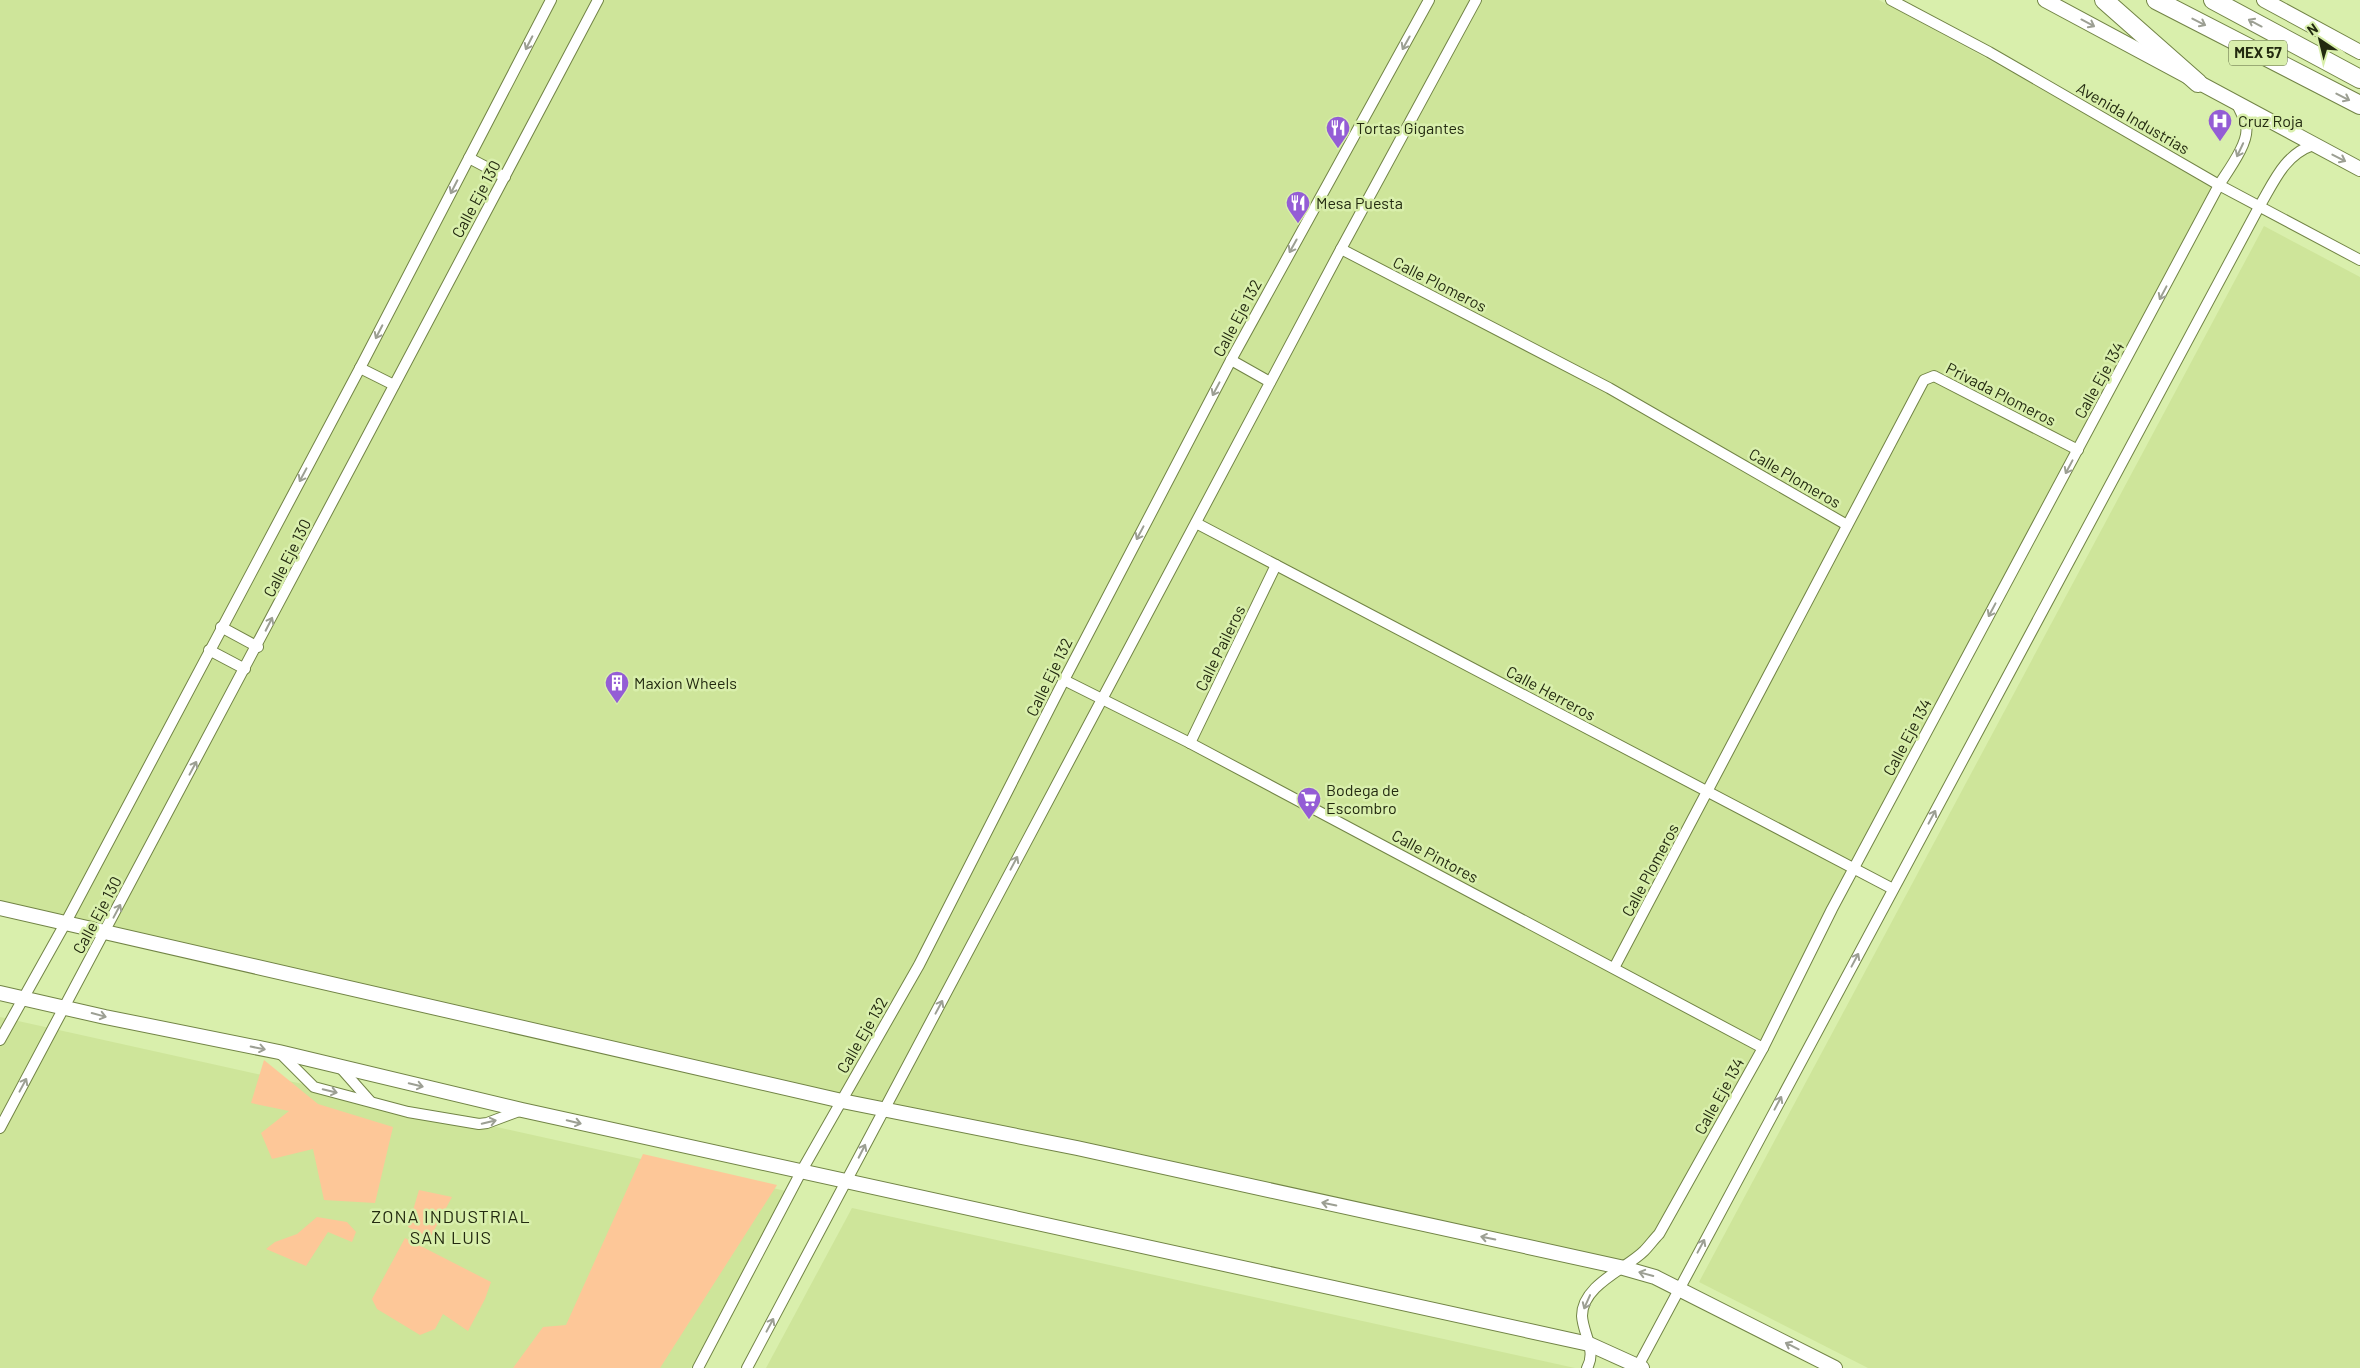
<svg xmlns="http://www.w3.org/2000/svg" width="2360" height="1368" font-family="Barlow,sans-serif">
<rect width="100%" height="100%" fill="#d9efac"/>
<g fill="#cee59a">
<polygon points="0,0 1879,0 2219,185 1659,1234 1620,1267 0,913"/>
<polygon points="2264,226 2360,277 2360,1368 1868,1368 1699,1282"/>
<polygon points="0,1017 786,1191 691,1368 0,1368"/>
<polygon points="852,1208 1575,1368 766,1368"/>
</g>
<g fill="#fdc798">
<polygon points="264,1060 318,1104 393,1127 375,1203 324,1200 313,1149 272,1159 261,1133 289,1111 251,1103"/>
<polygon points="643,1154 777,1185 660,1368 513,1368 543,1327 566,1325"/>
<polygon points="419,1190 452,1197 430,1238 408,1227"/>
<polygon points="317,1217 347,1222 356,1232 352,1242 328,1232 306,1266 266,1249 275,1242 297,1234"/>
<polygon points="405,1238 491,1282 485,1299 468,1331 443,1314 435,1329 420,1335 377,1309 372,1299"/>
</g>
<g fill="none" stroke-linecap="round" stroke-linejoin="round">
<defs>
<g id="street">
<polyline points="1891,0 1989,52 2219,185 2360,260"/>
<polyline points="469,158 505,177"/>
<polyline points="1341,249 1609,388 1847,525"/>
<polyline points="1231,360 1270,382"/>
<polyline points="360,368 394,385"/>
<polyline points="1196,523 1893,889"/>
<polyline points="221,627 258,647"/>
<polyline points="209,650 245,669"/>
<polyline points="1064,680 1190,743 1763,1048"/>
<polyline points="1190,743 1276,565"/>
<polyline points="1614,968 1924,380 1934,376 2078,450"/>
<polyline points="0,1040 66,922 360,368 551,0"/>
<polyline points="280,1053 314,1087 408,1112 479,1124 487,1123 522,1110"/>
<polyline points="339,1066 370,1101"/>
<path d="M0,1128C200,753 399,376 598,0"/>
<polyline points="698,1368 801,1172 919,965 1064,680 1231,360 1429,0"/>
<polyline points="747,1368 1341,249 1476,0"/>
<path d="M1587,1368C1597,1351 1583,1334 1582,1316C1582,1285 1626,1269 1644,1251C1649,1246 1654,1239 1659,1234L1763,1048L1832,909L2219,185C2227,172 2250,142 2246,126C2245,119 2240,111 2237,104"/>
<path d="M1637,1368L2259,207C2274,182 2284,155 2313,145"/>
</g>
<g id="secondary">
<polyline points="2045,0 2360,169"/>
<polyline points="2264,0 2360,52"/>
<polyline points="0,908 842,1101 1077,1148 1620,1267 1655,1277 1835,1368"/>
<polyline points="0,993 105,1017 279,1052 522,1110 1589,1344 1642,1368"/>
</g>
<g id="highway">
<polyline points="2104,0 2198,83"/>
<polyline points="2156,0 2360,105"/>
<polyline points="2213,0 2360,79"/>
</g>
</defs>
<use href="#street" stroke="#728446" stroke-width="12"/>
<use href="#secondary" stroke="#728446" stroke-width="16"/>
<use href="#highway" stroke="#728446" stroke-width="20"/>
<use href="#street" stroke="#fff" stroke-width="10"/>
<use href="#secondary" stroke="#fff" stroke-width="14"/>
<use href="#highway" stroke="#fff" stroke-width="18"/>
</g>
<defs><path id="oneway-shaft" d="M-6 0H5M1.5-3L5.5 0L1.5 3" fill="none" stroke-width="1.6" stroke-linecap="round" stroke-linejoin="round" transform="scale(1.25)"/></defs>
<g stroke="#9c9f93">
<use href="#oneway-shaft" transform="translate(2199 22) rotate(27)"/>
<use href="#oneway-shaft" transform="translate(2088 23) rotate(28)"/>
<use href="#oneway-shaft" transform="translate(2255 23) rotate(-152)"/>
<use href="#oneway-shaft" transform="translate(529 43) rotate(117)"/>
<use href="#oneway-shaft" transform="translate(1406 43) rotate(119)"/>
<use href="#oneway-shaft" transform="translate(2343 97) rotate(27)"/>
<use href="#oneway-shaft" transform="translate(2240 150) rotate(115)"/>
<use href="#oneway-shaft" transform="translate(2339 158) rotate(27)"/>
<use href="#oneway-shaft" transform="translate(454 187) rotate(117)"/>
<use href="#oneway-shaft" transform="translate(1293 246) rotate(119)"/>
<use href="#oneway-shaft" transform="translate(2163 293) rotate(118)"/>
<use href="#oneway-shaft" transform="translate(379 332) rotate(117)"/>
<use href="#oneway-shaft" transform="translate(1216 389) rotate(118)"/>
<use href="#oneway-shaft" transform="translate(2069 467) rotate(118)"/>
<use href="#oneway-shaft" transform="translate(303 475) rotate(118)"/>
<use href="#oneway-shaft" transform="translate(1140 533) rotate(118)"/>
<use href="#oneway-shaft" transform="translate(1992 610) rotate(118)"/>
<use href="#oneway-shaft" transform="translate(269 624) rotate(-63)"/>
<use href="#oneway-shaft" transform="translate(193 768) rotate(-62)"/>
<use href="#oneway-shaft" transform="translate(1932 817) rotate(-62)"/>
<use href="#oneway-shaft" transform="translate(1014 863) rotate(-62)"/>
<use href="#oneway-shaft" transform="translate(117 911) rotate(-62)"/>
<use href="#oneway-shaft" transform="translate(1855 960) rotate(-62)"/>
<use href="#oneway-shaft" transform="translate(939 1007) rotate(-62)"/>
<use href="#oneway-shaft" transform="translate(99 1015) rotate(15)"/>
<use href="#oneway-shaft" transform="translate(258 1048) rotate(11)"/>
<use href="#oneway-shaft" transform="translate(23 1085) rotate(-62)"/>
<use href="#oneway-shaft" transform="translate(416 1085) rotate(14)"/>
<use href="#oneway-shaft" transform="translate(330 1091) rotate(13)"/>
<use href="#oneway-shaft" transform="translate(1778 1103) rotate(-62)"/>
<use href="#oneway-shaft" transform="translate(489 1122) rotate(-14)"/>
<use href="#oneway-shaft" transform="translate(574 1122) rotate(13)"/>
<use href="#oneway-shaft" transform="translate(862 1151) rotate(-63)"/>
<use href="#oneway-shaft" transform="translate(1329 1204) rotate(-168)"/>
<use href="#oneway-shaft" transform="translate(1488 1238) rotate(-168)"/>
<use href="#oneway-shaft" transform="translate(1701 1246) rotate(-62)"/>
<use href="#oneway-shaft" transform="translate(1646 1274) rotate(-165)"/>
<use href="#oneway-shaft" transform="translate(1587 1302) rotate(114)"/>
<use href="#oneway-shaft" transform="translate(770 1325) rotate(-62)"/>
<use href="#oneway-shaft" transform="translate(1792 1346) rotate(-153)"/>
</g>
<defs>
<symbol id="hospital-pin" viewBox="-11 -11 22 30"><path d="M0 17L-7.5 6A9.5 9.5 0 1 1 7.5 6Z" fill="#945dd5" stroke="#d9efac"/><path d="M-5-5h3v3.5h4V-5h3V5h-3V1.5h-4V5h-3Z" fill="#fff"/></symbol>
<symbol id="restaurant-pin" viewBox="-11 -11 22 30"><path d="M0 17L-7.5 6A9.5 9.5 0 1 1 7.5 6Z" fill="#945dd5" stroke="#d9efac"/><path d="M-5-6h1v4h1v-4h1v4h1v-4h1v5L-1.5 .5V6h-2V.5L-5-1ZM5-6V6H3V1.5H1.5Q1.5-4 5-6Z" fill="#fff"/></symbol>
<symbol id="building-pin" viewBox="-11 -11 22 30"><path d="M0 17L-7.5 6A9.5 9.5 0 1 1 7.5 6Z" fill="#945dd5" stroke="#d9efac"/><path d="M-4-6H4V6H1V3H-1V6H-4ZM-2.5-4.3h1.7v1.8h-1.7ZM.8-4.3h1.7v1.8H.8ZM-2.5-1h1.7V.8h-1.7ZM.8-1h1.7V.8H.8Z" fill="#fff"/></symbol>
<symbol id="supermarket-pin" viewBox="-11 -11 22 30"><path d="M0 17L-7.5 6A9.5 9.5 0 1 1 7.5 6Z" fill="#945dd5" stroke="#d9efac"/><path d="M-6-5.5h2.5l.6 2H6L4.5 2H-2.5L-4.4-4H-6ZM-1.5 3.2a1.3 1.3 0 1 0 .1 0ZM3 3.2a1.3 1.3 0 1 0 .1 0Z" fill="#fff"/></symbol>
</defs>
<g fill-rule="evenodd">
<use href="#hospital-pin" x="2206" y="107" width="28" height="38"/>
<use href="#restaurant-pin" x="1324" y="114" width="28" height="38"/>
<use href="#restaurant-pin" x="1284" y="189" width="28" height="38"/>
<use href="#building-pin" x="603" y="669" width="28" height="38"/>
<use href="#supermarket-pin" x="1295" y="785" width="28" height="38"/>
</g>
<g text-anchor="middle" stroke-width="5" stroke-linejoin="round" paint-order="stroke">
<rect fill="#d9efac" stroke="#5a653f" stroke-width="1" x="2229" y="40.5" width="58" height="25" rx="4"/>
<g font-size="15" font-weight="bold" fill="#232a10">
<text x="2258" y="58">MEX 57</text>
</g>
<g font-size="16" fill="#232a10" stroke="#d9efac">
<text transform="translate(2133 118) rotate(30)" y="6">Avenida Industrias</text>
<text transform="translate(476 199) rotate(-62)" y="6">Calle Eje 130</text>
<text transform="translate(1440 284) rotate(27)" y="6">Calle Plomeros</text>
<text transform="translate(1237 318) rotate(-62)" y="6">Calle Eje 132</text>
<text transform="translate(2099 380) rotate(-61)" y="6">Calle Eje 134</text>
<text transform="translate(2001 394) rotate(27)" y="6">Privada Plomeros</text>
<text transform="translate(1795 478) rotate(30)" y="6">Calle Plomeros</text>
<text transform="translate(287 558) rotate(-63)" y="6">Calle Eje 130</text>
<text transform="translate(1220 648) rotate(-64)" y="6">Calle Paileros</text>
<text transform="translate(1049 677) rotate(-64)" y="6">Calle Eje 132</text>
<text transform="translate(1551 693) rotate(28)" y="6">Calle Herreros</text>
<text transform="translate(1907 737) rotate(-62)" y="6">Calle Eje 134</text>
<text transform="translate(1435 856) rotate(28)" y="6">Calle Pintores</text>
<text transform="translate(1650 870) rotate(-62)" y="6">Calle Plomeros</text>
<text transform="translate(97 915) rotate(-62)" y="6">Calle Eje 130</text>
<text transform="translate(862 1035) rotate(-60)" y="6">Calle Eje 132</text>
<text transform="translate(1719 1096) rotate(-61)" y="6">Calle Eje 134</text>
</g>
<g font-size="16" fill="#232a10" stroke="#d9efac" text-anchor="start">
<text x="2238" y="127">Cruz Roja</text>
<text x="1356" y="134">Tortas Gigantes</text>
<text x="1316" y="209">Mesa Puesta</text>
<text x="634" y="689">Maxion Wheels</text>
<text x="1326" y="796">Bodega de<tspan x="1326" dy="18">Escombro</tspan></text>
</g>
<g font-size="18" letter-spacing="1" fill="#232a10" stroke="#d9efac">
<text x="451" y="1223">ZONA INDUSTRIAL<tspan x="451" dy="21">SAN LUIS</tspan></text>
</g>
</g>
<g transform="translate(2320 40) rotate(325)" stroke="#d9efac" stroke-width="4" paint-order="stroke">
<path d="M0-4L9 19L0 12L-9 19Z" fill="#232a10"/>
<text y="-8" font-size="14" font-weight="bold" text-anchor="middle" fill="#232a10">N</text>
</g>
</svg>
